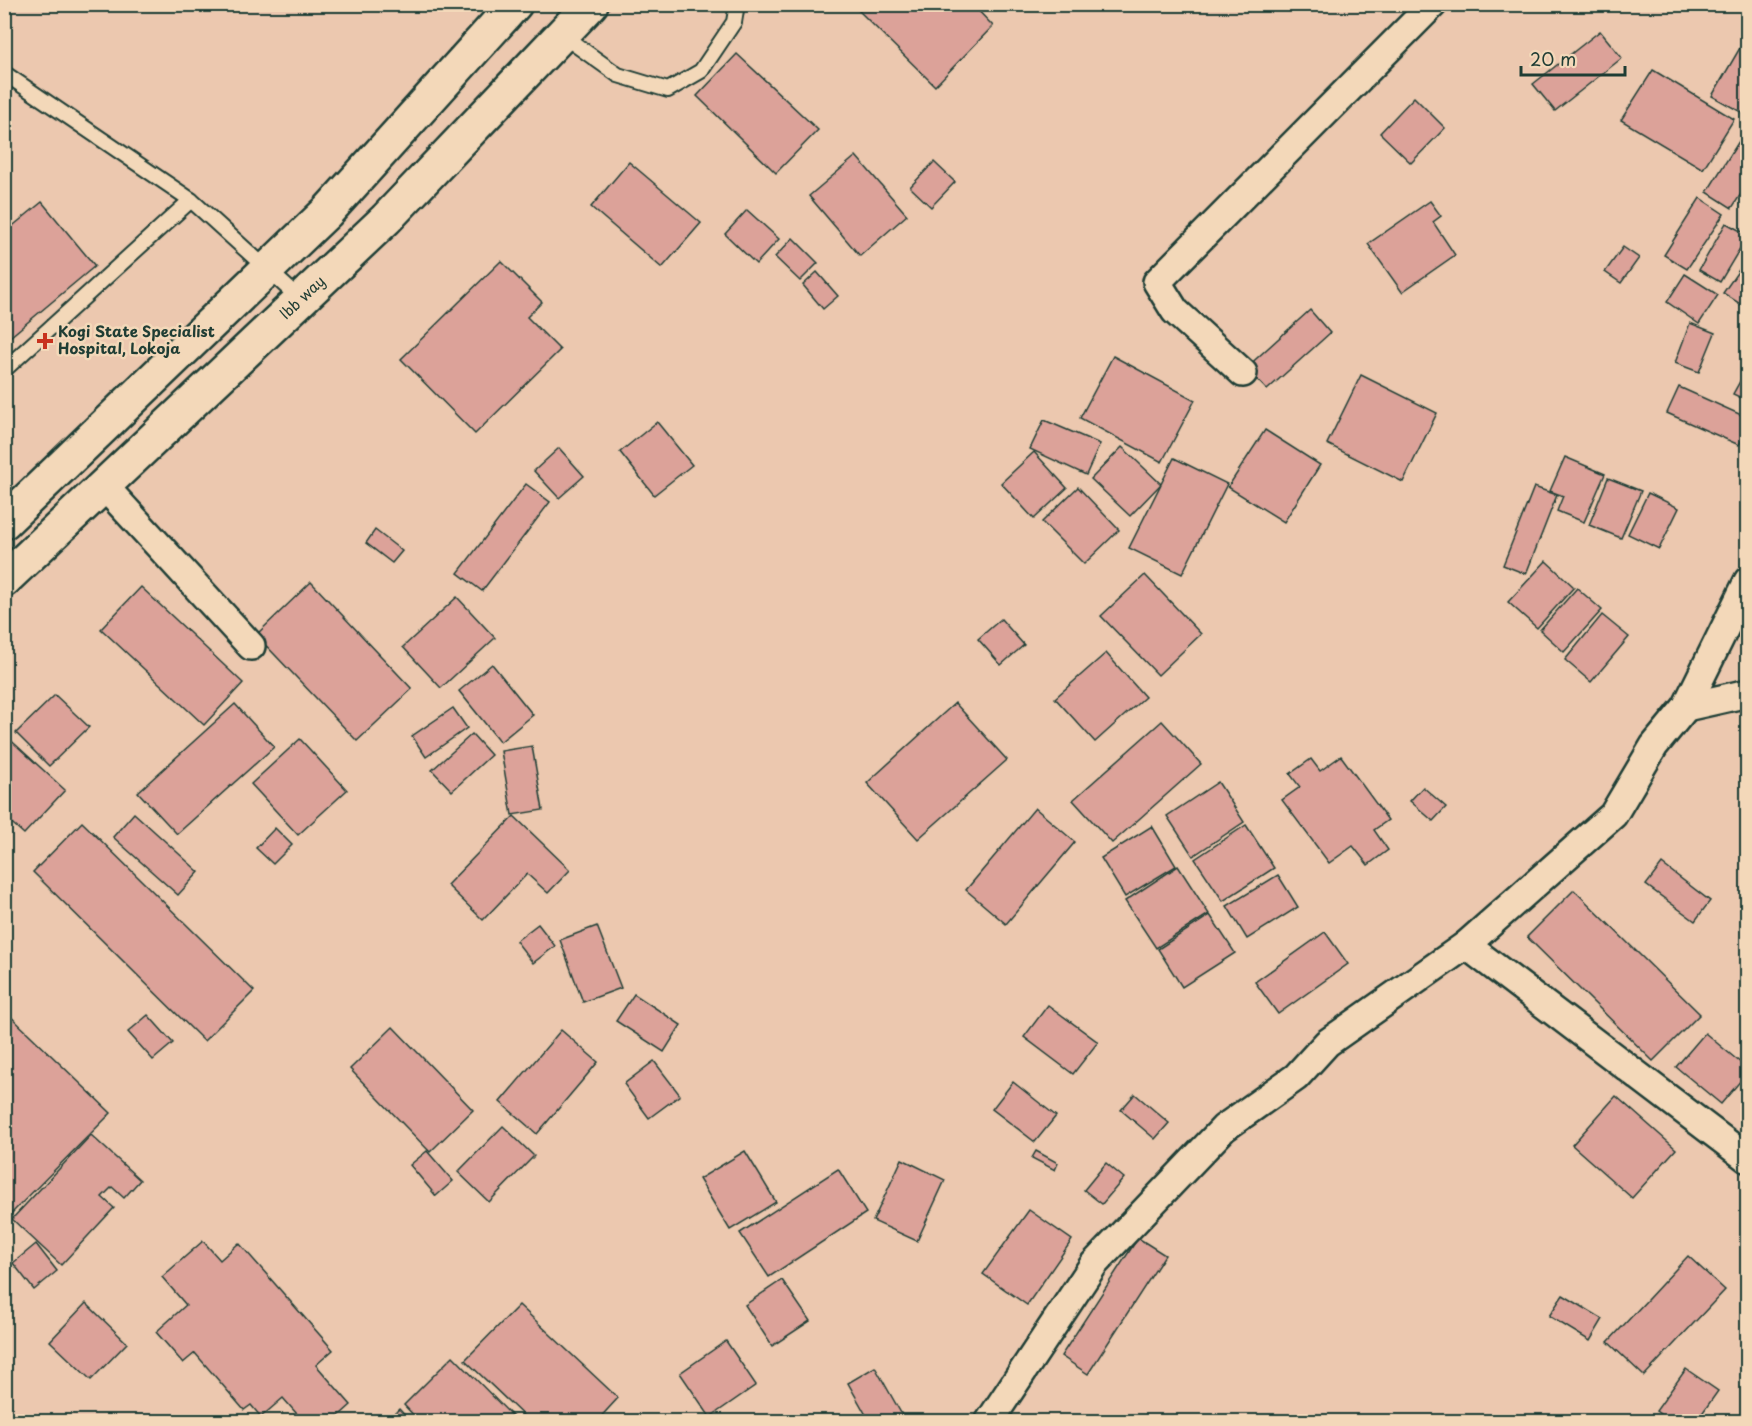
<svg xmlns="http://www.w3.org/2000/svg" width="1752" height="1426" font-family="'Playpen Sans',sans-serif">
<rect width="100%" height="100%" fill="#ecc8af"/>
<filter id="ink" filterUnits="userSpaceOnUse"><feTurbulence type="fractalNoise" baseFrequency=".0167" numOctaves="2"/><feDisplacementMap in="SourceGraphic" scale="12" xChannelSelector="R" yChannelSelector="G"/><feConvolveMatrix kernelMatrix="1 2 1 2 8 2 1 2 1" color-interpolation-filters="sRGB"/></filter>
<g filter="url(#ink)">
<g fill="#dca299" stroke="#1f3d34" stroke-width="1.5">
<polygon points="852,4 972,4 993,26 935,86"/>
<polygon points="1600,31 1622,58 1555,111 1533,84"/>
<polygon points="1744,41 1748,43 1748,116 1712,96"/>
<polygon points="737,54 818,130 776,173 697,96"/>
<polygon points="1653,70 1734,119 1703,169 1621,120"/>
<polygon points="1414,97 1445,128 1411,163 1380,133"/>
<polygon points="1746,130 1748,131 1748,183 1732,208 1707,192"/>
<polygon points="856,156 907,215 860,256 809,196"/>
<polygon points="629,162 701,223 662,268 591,207"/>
<polygon points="934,162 955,182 931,207 910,187"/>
<polygon points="1700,198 1724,214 1687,269 1664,255"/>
<polygon points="1430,201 1441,216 1433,222 1455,255 1402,292 1368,244"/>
<polygon points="42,202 95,266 10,337 4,330 4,233"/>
<polygon points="747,210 779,239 756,264 725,234"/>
<polygon points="1726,223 1748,235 1720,282 1699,270"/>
<polygon points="793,238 818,263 800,281 775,257"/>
<polygon points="1623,247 1639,258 1621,283 1605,272"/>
<polygon points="1748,257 1748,309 1723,293"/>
<polygon points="501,261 542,302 527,317 560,350 475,434 401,359"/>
<polygon points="817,272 838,296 823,309 803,285"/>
<polygon points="1685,274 1718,295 1699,324 1667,302"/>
<polygon points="1310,310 1330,333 1267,390 1246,368"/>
<polygon points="1690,323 1715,333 1699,372 1675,363"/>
<polygon points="1113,356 1195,400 1162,462 1080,418"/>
<polygon points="1748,367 1748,401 1733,394"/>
<polygon points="1361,375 1437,413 1403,482 1327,444"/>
<polygon points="1679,387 1748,418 1748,427 1739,445 1667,413"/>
<polygon points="1044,420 1100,444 1086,475 1030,449"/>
<polygon points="657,422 692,465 654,495 620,452"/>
<polygon points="1265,430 1320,465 1284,522 1228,487"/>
<polygon points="1122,447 1161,484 1130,516 1091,479"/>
<polygon points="559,448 584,476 559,498 534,471"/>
<polygon points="1034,452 1067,488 1034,519 1001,483"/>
<polygon points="1565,457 1605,474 1584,522 1557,511 1563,496 1550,491"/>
<polygon points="1174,458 1227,484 1182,574 1129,548"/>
<polygon points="1608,478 1641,491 1621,538 1589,525"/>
<polygon points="526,484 550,502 482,591 458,573"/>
<polygon points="1078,487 1119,530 1084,564 1042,522"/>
<polygon points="1534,487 1557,495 1526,574 1503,565"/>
<polygon points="1648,493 1679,508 1659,549 1628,534"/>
<polygon points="375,530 402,551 392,563 366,543"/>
<polygon points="1546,561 1574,587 1537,628 1508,602"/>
<polygon points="1145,575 1201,634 1158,675 1101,616"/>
<polygon points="311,582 412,689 357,741 256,635"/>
<polygon points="141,587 243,683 204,725 101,629"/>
<polygon points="1577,588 1602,610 1564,652 1540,630"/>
<polygon points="457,597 495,638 441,688 403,647"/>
<polygon points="1602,615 1629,637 1591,682 1565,660"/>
<polygon points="1001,619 1024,645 1001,665 978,639"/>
<polygon points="1106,653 1145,697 1095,742 1055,698"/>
<polygon points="492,664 533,715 500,742 459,691"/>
<polygon points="55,695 89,727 49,766 16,733"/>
<polygon points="955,703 1007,760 918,839 867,783"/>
<polygon points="235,704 274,747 177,834 138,792"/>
<polygon points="453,708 467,728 426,757 412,736"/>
<polygon points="1162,721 1201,764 1112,843 1073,800"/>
<polygon points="4,734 65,790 24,834 4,816"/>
<polygon points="472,734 491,755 452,791 432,770"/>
<polygon points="300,739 347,790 298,835 251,784"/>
<polygon points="532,746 543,810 512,815 501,751"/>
<polygon points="1341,756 1388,820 1374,830 1388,850 1368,865 1353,846 1329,863 1282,800 1300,787 1290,774 1311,759 1320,771"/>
<polygon points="1218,782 1244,822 1193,856 1167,816"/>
<polygon points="1423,787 1446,807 1433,821 1410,801"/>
<polygon points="1035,808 1075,842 1006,924 966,890"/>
<polygon points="134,813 199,872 178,895 113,837"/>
<polygon points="514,816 570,870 548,893 527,874 483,920 447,885"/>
<polygon points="82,822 254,991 204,1041 33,872"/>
<polygon points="1246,825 1274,868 1223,901 1195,859"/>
<polygon points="1152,826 1176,866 1125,897 1101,858"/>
<polygon points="275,828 292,845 273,864 256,848"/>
<polygon points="1662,864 1710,901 1695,921 1646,885"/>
<polygon points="1178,866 1209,914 1156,948 1125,901"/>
<polygon points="1278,875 1298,907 1247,939 1227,906"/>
<polygon points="1574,890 1700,1014 1653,1061 1527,937"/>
<polygon points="1210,915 1235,953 1182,987 1158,949"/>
<polygon points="538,924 555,946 533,963 516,941"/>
<polygon points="597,926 621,988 583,1002 560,940"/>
<polygon points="1325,932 1348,964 1278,1014 1255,982"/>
<polygon points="634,994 681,1025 664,1052 616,1021"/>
<polygon points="1048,1005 1098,1042 1073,1074 1024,1037"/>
<polygon points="4,1010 111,1113 4,1221"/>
<polygon points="148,1015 173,1043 153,1060 128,1032"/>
<polygon points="393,1027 473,1110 430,1152 350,1069"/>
<polygon points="561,1030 598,1062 537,1134 500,1102"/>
<polygon points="1705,1033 1748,1069 1748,1072 1721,1104 1676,1067"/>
<polygon points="654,1061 680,1095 649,1118 624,1084"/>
<polygon points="1013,1082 1056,1116 1035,1142 992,1109"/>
<polygon points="1135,1094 1169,1123 1155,1139 1121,1110"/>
<polygon points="1616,1096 1676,1149 1632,1198 1572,1145"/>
<polygon points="1748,1097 1748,1111 1741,1108"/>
<polygon points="503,1126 534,1156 489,1202 458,1172"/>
<polygon points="91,1135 140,1180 124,1198 112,1187 102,1197 114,1208 61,1265 12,1219"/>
<polygon points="427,1151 453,1181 436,1196 410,1165"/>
<polygon points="745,1151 776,1202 730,1230 699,1179"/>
<polygon points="1036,1151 1058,1163 1055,1170 1032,1158"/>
<polygon points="902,1159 945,1180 917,1241 873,1221"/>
<polygon points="1106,1163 1124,1178 1102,1204 1084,1190"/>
<polygon points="838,1169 866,1213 769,1277 740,1233"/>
<polygon points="1029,1210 1072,1240 1027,1305 983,1274"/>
<polygon points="1138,1238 1165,1255 1088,1374 1061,1356"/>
<polygon points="203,1241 220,1260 239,1243 333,1350 316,1365 351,1405 332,1422 304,1422 283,1398 261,1417 251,1405 244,1410 195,1353 183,1363 156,1332 186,1305 162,1277"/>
<polygon points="36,1244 57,1271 34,1290 13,1263"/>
<polygon points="1688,1256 1725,1290 1644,1376 1608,1342"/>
<polygon points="782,1280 810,1321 772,1346 745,1305"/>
<polygon points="1563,1295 1603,1319 1590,1341 1549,1316"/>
<polygon points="86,1303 127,1343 91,1380 50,1341"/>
<polygon points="519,1305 618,1398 596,1422 530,1422 465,1360"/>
<polygon points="726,1341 756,1385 710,1417 680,1373"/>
<polygon points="453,1356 518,1422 420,1422 404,1405"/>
<polygon points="875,1367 906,1422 870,1422 848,1383"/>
<polygon points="1686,1369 1718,1391 1696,1422 1671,1422 1656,1411"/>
<polygon points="399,1409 411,1422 386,1422"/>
</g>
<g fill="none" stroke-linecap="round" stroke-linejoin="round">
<defs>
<g id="lane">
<polyline points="562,35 618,75 668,90 701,71 734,22 737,4"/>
<polyline points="4,73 191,200 300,299"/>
<polyline points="4,370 191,200"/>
</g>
<g id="street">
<polyline points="1243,373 1175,311 1157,282 1433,4"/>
<polyline points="104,486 251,646"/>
<polyline points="1686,707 1748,693"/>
<polyline points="1466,945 1748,1159"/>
<polyline points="989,1422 1094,1264 1224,1128 1296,1077 1327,1043 1466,945 1613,815 1654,746 1686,707 1748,581"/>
</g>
<g id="highway">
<polyline points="4,522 327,212 515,4"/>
<path id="s1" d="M4,580L386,219L591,4"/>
</g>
</defs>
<use href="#lane" stroke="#1f3d34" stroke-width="18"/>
<use href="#street" stroke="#1f3d34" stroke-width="32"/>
<use href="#highway" stroke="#1f3d34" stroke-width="38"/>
<use href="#lane" stroke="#f3d8b9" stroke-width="14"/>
<use href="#street" stroke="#f3d8b9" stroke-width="27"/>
<use href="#highway" stroke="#f3d8b9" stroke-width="33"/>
</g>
</g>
<path fill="#c8321e" stroke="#f3d8b9" stroke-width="2" d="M42 332h6v6h6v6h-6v6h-6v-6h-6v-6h6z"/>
<g text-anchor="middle" stroke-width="5" stroke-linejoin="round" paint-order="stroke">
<g font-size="15" fill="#1f3d34" stroke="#f3d8b9">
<text dy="5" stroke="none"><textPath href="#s1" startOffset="411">Ibb way</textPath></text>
</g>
<g font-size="15" font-weight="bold" fill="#1f3d34" stroke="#f3d8b9" text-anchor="start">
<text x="58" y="337">Kogi State Specialist<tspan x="58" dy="17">Hospital, Lokoja</tspan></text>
</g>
</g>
<rect width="1752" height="1426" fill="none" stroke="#f3d8b9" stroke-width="24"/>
<rect x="12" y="12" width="1728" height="1402" fill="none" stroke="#1f3d34" stroke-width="2" filter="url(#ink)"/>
<path d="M1521 66v9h104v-9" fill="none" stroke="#1f3d34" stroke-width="3"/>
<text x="1530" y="66" font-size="18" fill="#1f3d34" stroke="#f3d8b9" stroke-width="4.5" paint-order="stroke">20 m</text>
</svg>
